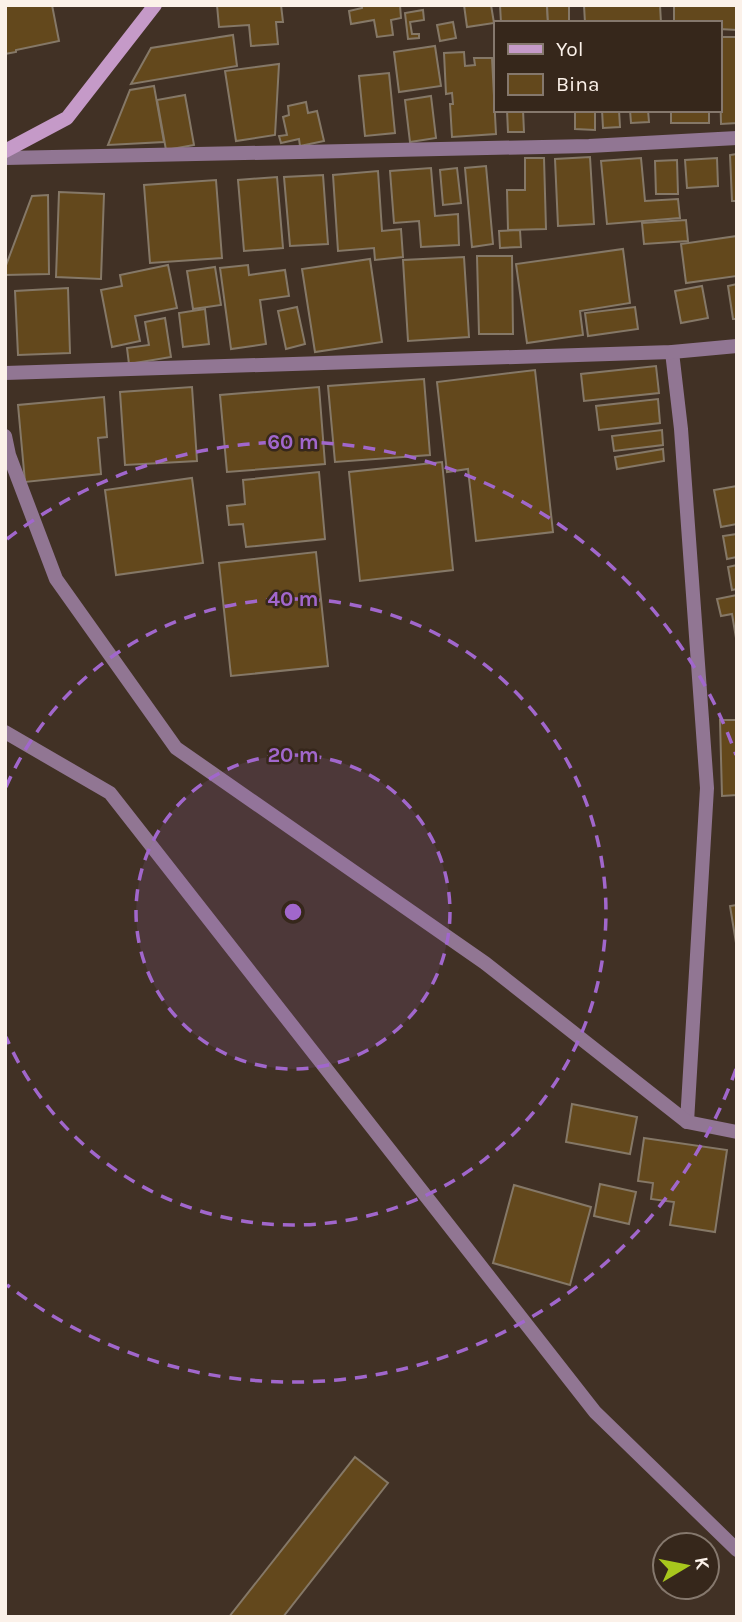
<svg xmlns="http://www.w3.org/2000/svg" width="742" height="1622" font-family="Karla,sans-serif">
<rect width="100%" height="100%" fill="#413125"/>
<g fill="#63481c" stroke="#857867" stroke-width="2">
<polygon points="5,5 52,5 59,41 16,50 16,52 5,54"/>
<polygon points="217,5 281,5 283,22 276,22 278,44 251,46 249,25 219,27"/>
<polygon points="362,5 400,5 401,18 391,20 393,35 377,37 374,20 351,24 349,11 362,8"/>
<polygon points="464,5 491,5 494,23 467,27"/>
<polygon points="500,5 547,5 548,23 501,23"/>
<polygon points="547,5 569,5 569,23 548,23"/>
<polygon points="584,5 660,5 661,23 585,23"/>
<polygon points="674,5 737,5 737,30 719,29 719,23 674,23"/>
<polygon points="423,10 424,20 410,22 412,34 419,34 419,38 408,39 405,13"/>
<polygon points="453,22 456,38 440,41 437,25"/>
<polygon points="233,35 237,66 131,84 151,48"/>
<polygon points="719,37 737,37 737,123 721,124"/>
<polygon points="435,46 441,86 399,92 394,52"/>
<polygon points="464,52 465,66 475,65 474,58 492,58 496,134 452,137 450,104 453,104 452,93 446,94 444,53"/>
<polygon points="279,64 275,135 236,141 225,71"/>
<polygon points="389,73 395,133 365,136 359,76"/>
<polygon points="154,86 164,142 108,145 130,90"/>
<polygon points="185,95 194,145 166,150 157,100"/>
<polygon points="431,96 436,138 410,142 405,100"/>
<polygon points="306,102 308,113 317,111 324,141 300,146 299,139 281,143 279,136 287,135 283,117 289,115 288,106"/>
<polygon points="507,110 523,110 524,132 508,132"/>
<polygon points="575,110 595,110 595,130 575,129"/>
<polygon points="602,110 619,110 620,127 603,128"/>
<polygon points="630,110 648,110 649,122 631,123"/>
<rect x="671" y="110" width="38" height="13"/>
<polygon points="737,154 737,201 732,201 730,155"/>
<polygon points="590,157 594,224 558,226 555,159"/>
<polygon points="525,158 544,158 546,229 508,230 507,190 525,190"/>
<polygon points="641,158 645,201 678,199 680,218 607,224 601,161"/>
<polygon points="717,158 718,186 687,188 685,160"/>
<polygon points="677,160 678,194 656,194 655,161"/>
<polygon points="486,166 493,244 472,247 465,168"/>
<polygon points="431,168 435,216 458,214 459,245 421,247 419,221 394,223 390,171"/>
<polygon points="457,168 461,203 443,205 440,170"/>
<polygon points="378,171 382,231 401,229 403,257 375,260 374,248 338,251 333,175"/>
<polygon points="323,175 328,244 290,246 284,177"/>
<polygon points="277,177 283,248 244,251 238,180"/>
<polygon points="216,180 222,258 150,263 144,185"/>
<polygon points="59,192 104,194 101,279 56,277"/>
<polygon points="48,195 49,274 5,275 5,268 32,196"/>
<polygon points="686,220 688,241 644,244 642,223"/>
<polygon points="520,230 521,247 500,248 499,231"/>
<polygon points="737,236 737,276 686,283 681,244"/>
<polygon points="623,249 630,303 580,311 583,335 527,343 516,264"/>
<polygon points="477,256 512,256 513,334 479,334"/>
<polygon points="464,257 469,337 408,341 403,260"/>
<polygon points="370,259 382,342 315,352 302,269"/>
<polygon points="168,265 177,308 135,316 140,341 112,347 101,290 122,286 120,275"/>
<polygon points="248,265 249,275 285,270 289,296 260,300 266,344 231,349 220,268"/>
<polygon points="215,267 221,305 193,309 187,271"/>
<polygon points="737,284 737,319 733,319 728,286"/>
<polygon points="702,286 708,318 681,323 675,291"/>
<polygon points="68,288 70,353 18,355 15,291"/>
<polygon points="297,307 305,344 286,349 278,311"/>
<polygon points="635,307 638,329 588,336 585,313"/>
<polygon points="205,309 209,344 183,347 179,313"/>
<polygon points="165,318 171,357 129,364 127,348 149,345 145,322"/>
<polygon points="656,366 659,393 584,401 581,374"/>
<polygon points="535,370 553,532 476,541 468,469 447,472 437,382"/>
<polygon points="424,379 430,455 335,462 328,386"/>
<polygon points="192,387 197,461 125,465 120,392"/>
<polygon points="319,387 325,464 227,472 220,395"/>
<polygon points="104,397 107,437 98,438 101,474 25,482 18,405"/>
<polygon points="658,399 660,423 599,430 596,406"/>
<polygon points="662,430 663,445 614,451 612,436"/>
<polygon points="663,449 664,461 617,469 615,457"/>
<polygon points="442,462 453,570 360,581 349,472"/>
<polygon points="319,472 325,539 246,547 243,524 229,525 227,506 245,504 243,480"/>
<polygon points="192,478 203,563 116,575 105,490"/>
<polygon points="737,486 737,524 721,527 714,490"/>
<polygon points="737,534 737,557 727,559 723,536"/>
<polygon points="316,552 328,666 231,676 219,563"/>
<polygon points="737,565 737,589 732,590 728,567"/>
<polygon points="737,595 737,638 736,638 732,614 721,616 717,599"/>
<polygon points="720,720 737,720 737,795 722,796"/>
<polygon points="737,905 737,949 730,906"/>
<polygon points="572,1104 637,1117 630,1154 566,1142"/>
<polygon points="644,1138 727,1150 715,1232 670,1225 674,1202 651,1199 653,1183 638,1181"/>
<polygon points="600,1184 636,1192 629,1224 594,1216"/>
<polygon points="514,1185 591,1207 570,1285 493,1263"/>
<polygon points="355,1457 388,1483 283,1617 229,1617"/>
</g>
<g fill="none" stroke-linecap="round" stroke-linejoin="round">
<g stroke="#917693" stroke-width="14">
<polyline points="5,158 589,146 737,138"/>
<polyline points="672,352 681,429 707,788 687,1122"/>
<polyline points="5,373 672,352 737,346"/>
<polyline points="5,436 9,455 56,579 176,748 485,963 687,1122 737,1132"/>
<polyline points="5,732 110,793 595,1412 737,1550"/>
</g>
<polyline stroke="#c59ac8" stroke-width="14" points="5,151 67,118 155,5"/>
</g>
<circle cx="293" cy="912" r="157" fill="#a167cc" fill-opacity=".12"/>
<g fill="none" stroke="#a167cc" stroke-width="3.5" stroke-dasharray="12 9">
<circle cx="293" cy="912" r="157"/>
<path d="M6 787A313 313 0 1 1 6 1037"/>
<path d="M736 1069A470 470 0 0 1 7 1285M7 539A470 470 0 0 1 736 755"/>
</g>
<circle cx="293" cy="912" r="10" fill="#a167cc" stroke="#36271b" stroke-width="3.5"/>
<g font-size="21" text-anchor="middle" font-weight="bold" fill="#a167cc" stroke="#36271b" stroke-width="5" stroke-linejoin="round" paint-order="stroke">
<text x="293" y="449">60 m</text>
<text x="293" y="606">40 m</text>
<text x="293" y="762">20 m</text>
</g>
<rect width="742" height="1622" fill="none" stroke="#fbf1e9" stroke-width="14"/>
<rect x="494" y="21" width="228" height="91" fill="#36271b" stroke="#85786d" stroke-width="2"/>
<rect x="508" y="44" width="35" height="10" fill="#c59ac8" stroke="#85786d" stroke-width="2"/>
<text x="556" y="56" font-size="21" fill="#fbf1e9">Yol</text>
<rect x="508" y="74" width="35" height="21" fill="#63481c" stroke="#85786d" stroke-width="2"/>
<text x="556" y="91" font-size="21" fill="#fbf1e9">Bina</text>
<g transform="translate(686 1566) rotate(80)"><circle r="33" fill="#36271b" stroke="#85786d" stroke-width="2"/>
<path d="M0-5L12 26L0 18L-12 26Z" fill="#a8c71d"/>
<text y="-10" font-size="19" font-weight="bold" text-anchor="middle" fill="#fbf1e9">K</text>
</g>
</svg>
